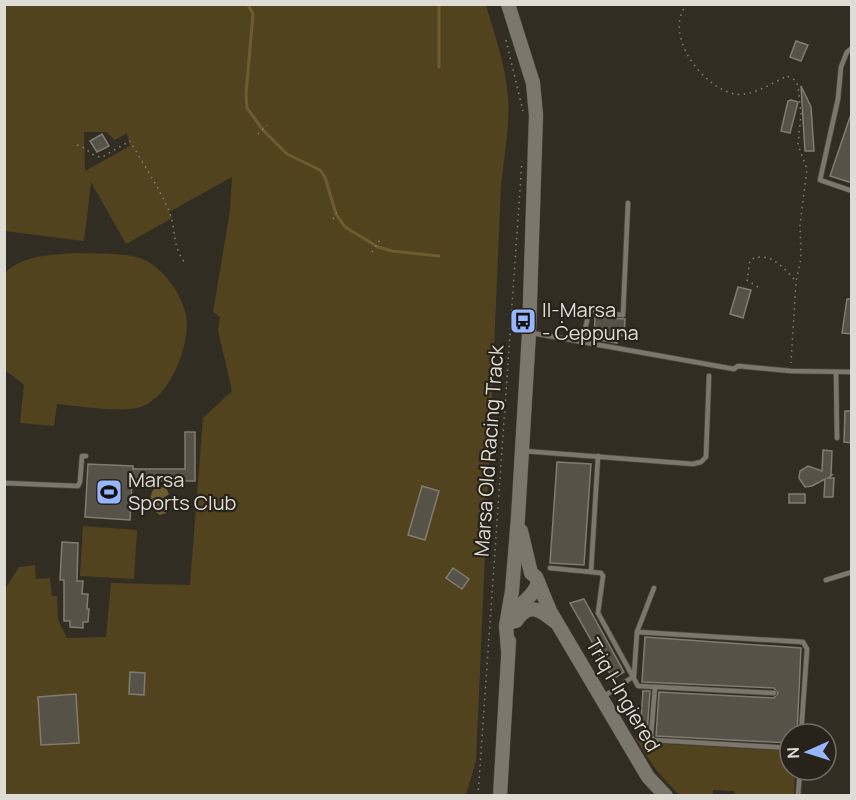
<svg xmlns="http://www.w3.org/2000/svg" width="856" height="800" font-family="Manrope,sans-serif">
<rect width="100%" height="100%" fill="#322d23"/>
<g fill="#52431f" fill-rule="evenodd">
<path d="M5,5H486C494,32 506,68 508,96C510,126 504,157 501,186L476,761L466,795H5V589L19,567L35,565L36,579L50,578L52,596H57L58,620L67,638L106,637L111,583L190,585L203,418L232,391L218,330L220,317L213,312L230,211L232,177L169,212L172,218L126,244L91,182L84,241L5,231ZM84,132H106L115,140L127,133L130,146L85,171Z"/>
<path d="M75,253C95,254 130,252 147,261C166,272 181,294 186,315C191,344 171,394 143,406C124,414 78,406 57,404L54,426L20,423L24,385L5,370V273C23,255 50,255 75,253Z"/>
<polygon points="83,526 137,530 134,579 80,576"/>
<polygon points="635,738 649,739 649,743 790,751 790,770 795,770 794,795 735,795 734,791 713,790 713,795 679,795 657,771"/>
</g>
<path fill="#6e5c31" d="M157,486L166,488L169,494L165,497L164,502L169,508L166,513L160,515L153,510C150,502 149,492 157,486Z"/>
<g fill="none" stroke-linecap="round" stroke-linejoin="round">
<g stroke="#6e5c31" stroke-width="3">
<polyline points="248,4 253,14 246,94 247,108 263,130 287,154 320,170 325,177 336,214 345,227 378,247 392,251 439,256"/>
<polyline points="439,4 439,67"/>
</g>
</g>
<g fill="#575247" stroke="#817b70" stroke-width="1.5">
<polygon points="796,41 808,45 801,61 790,57"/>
<polygon points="801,86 811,107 814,151 805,151"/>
<polygon points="791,100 798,102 790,133 781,131 788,101"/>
<polygon points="850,117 852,117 852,183 830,176"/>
<polygon points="102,134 109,146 97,152 90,141"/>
<polygon points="738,287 751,290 743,318 730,314"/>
<polygon points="847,299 852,299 852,334 842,333"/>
<polygon points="595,317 625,319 624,336 617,335 617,343 594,339"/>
<polygon points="845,411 852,411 852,443 844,442"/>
<polygon points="185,432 195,432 195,481 132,481 130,520 85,517 88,464 133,466 133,469 185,469"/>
<polygon points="823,450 832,451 831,475 832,475 828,478 834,478 833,497 824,497 825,479 812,486 805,487 799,478 800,471 808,466 822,471"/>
<polygon points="557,462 591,464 584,565 550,563"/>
<polygon points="422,486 439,491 425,540 408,535"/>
<rect x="789" y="494" width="16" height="9"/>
<polygon points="62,542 78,543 77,581 83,581 82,594 88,594 87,609 89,609 88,622 83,622 83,628 70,627 70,621 64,621 64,580 60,580"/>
<polygon points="453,568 469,579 462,589 446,578"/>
<polygon points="584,599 624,672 613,679 570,603"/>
<polygon points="645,637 801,648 797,734 790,734 790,743 656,736 659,692 774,698 778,693 774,688 642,682"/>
<polygon points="130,672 145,673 144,695 129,694"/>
<polygon points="643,691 650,691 647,734 640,734"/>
<polygon points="76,694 79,743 41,745 38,697"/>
</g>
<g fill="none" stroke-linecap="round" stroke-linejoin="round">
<defs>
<g id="service">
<polyline points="852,48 847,52 841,67 838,99 820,180 852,191"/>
<polyline points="532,333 734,369 738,366 791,371 852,372"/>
<polyline points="582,343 589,312 623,315 628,203"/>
<polyline points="836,372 837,438"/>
<polyline points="524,451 693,464 701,462 706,457 709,376"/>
<polyline points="4,483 78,486 80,482 82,456 86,456"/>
<polyline points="550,568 591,572 598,456"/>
<polyline points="591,572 601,573 603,576 598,613 638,686 774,693"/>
<polyline points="826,580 852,572"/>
<polyline points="637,632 803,642 807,649 801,734"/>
<polyline points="655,687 651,736 653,740 790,748"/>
<polyline points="603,697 634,676 637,632 654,588"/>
<polyline points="798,796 800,770"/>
</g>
<g id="secondary">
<polyline points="508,4 533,83 536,115 529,333 518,517 512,591 506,626 508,650"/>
<polyline points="521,531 531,573 536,577 550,611 648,777 666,796"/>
<path d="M516,621C529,602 539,609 554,621"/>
<path d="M512,622C518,600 534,599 538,582"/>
<polyline points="500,796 509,641"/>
</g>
</defs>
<use href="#service" stroke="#4c4941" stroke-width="6"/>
<use href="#secondary" stroke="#4c4941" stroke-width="15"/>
<g stroke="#837f77" stroke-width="1.5" stroke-dasharray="1.5 4.5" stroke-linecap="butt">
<path d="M687,4C662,35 703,88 735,94C752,97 772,83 787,76L795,80L798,86L801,114L798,145L807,169L800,225L801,258L796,282L791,363"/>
<polyline points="506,40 523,111"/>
<polyline points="258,134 267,125"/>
<path d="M77,145C87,147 91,157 102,157L130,141C143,164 159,187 169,211C177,230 171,244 185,263"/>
<polyline points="333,219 339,209"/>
<polyline points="372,252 381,238"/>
<path d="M758,287L747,280L750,260C770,250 782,267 795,280"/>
<polyline points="478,796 522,161"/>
</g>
<use href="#service" stroke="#7c776c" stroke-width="4.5"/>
<use href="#secondary" stroke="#7c776c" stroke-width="14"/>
</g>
<defs>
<symbol id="bus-square" viewBox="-11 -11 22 22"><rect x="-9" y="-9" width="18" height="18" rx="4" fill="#98b6fd" stroke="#28231a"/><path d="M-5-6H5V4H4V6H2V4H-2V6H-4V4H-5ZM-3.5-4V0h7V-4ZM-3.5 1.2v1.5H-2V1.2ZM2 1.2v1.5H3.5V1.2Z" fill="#111"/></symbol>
<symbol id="stadium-square" viewBox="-11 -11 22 22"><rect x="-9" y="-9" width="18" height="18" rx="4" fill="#98b6fd" stroke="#28231a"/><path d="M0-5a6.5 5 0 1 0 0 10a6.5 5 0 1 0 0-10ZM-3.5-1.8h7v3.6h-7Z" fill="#111"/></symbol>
</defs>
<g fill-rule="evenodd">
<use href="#bus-square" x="508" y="306" width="30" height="30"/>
<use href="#stadium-square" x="94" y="477" width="30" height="30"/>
</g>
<g text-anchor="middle" stroke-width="4.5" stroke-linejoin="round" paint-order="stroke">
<g font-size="20" fill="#dfdcd6" stroke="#28231a" text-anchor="start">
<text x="542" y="317">Il-Marsa<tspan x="542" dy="23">- Ċeppuna</tspan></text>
<text x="128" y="487">Marsa<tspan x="128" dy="23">Sports Club</tspan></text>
</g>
<g font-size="20" fill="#dfdcd6" stroke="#28231a">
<text transform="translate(489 451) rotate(-86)" y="7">Marsa Old Racing Track</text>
<text transform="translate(623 695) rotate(60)" y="7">Triq l-Ingiered</text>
</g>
</g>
<rect width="856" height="800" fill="none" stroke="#dfdcd6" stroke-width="12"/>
<g transform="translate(808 752) rotate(267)"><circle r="28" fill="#28231a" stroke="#716d65" stroke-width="1.5"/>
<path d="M0-4.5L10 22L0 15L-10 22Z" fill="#98b6fd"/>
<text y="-9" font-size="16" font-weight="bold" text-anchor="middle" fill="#dfdcd6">N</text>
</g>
</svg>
